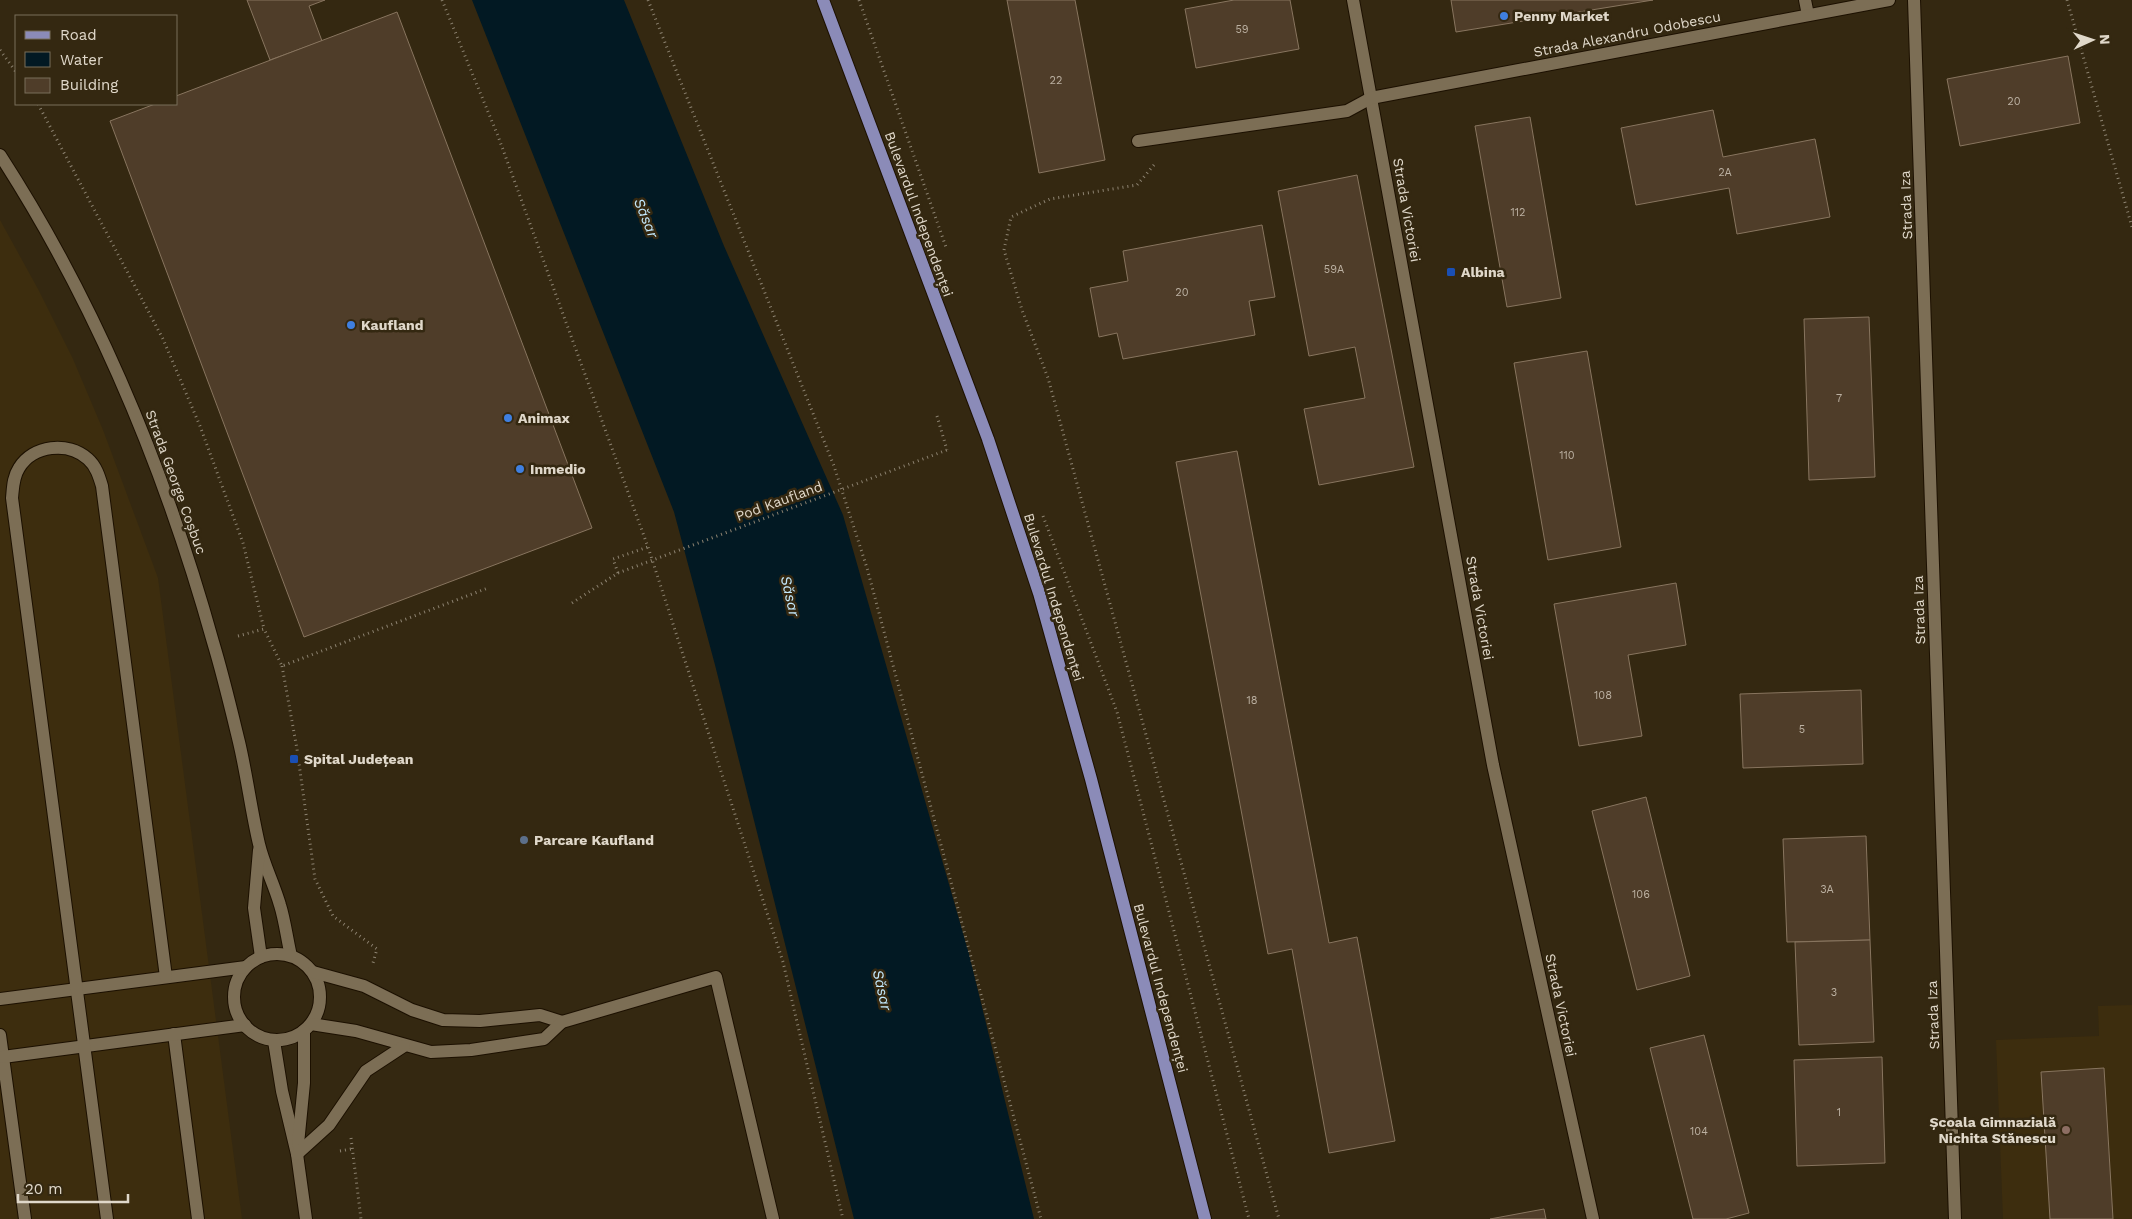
<svg xmlns="http://www.w3.org/2000/svg" width="2132" height="1219" font-family="'Work Sans',sans-serif">
<rect width="100%" height="100%" fill="#342811"/>
<g fill="#3d2d0e">
<polygon points="0,220 38,289 73,359 103,430 158,578 242,1219 0,1219"/>
<polygon points="2132,1005 2132,1219 2003,1219 1996,1040 2099,1036 2098,1006"/>
</g>
<polygon fill="#021923" points="472,0 624,0 724,246 843,515 969,954 1034,1219 854,1219 715,665 674,512"/>
<g fill="#4f3d29" stroke="#88755f">
<polygon points="247,0 325,0 309,6 322,41 270,60"/>
<polygon points="1007,0 1075,0 1105,160 1039,173"/>
<polygon points="1234,0 1290,0 1299,49 1196,68 1185,9"/>
<polygon points="1451,0 1653,0 1456,32"/>
<polygon points="397,12 592,528 304,637 110,121 155,104 176,104 176,96"/>
<polygon points="2068,56 2080,123 1960,146 1947,79"/>
<polygon points="1713,110 1723,157 1815,139 1830,217 1737,234 1729,188 1636,205 1621,128"/>
<polygon points="1530,117 1561,298 1507,307 1475,126"/>
<polygon points="1357,175 1414,467 1319,485 1304,409 1365,398 1355,347 1309,356 1278,191"/>
<polygon points="1262,225 1275,297 1249,301 1255,335 1123,359 1117,333 1099,337 1090,288 1128,281 1123,251"/>
<polygon points="1869,317 1875,477 1809,480 1804,319"/>
<polygon points="1587,351 1621,547 1548,560 1514,363"/>
<polygon points="1237,451 1329,943 1357,937 1395,1141 1329,1153 1292,949 1268,954 1176,462"/>
<polygon points="1676,583 1686,645 1628,655 1642,736 1579,746 1554,604"/>
<polygon points="1861,690 1863,764 1743,768 1740,694"/>
<polygon points="1646,797 1690,976 1637,990 1592,811"/>
<polygon points="1866,836 1870,940 1787,942 1783,839"/>
<polygon points="1870,940 1874,1042 1799,1045 1795,942"/>
<polygon points="1704,1035 1749,1213 1726,1219 1693,1219 1650,1048"/>
<polygon points="1882,1057 1885,1163 1797,1166 1794,1060"/>
<polygon points="2104,1068 2113,1219 2050,1219 2041,1072"/>
<polygon points="1544,1209 1546,1219 1490,1219"/>
</g>
<g fill="none" stroke-linecap="round" stroke-linejoin="round">
<defs>
<g id="minor">
<polyline points="1353,0 1493,765 1593,1219"/>
<polyline points="1805,0 1808,15"/>
<polyline points="1914,0 1955,1219"/>
<polyline points="1138,141 1347,111 1371,98 1889,0"/>
<path d="M0,155C97,305 165,470 213,642C223,675 231,709 239,742C247,776 251,810 259,844C264,865 274,884 280,905C285,921 287,939 291,956"/>
<polyline points="259,850 254,908 261,957"/>
<circle cx="277" cy="997" r="43"/>
<polyline points="313,972 364,986 412,1010 443,1020 480,1021 540,1015 562,1022"/>
<polyline points="0,999 246,967"/>
<polyline points="311,1024 356,1031 431,1052 471,1050 544,1039 562,1022 716,977 773,1219"/>
<polyline points="174,1034 198,1219"/>
<polyline points="0,1035 25,1219"/>
<polyline points="274,1041 282,1091 297,1154 306,1219"/>
<polyline points="3,1057 245,1025"/>
<polyline points="298,1144 304,1083 304,1031"/>
<polyline points="297,1154 329,1125 366,1071 404,1046"/>
<path d="M107,1219L12,498C13,488 13,477 19,468C33,445 68,441 88,459C96,466 99,476 102,486L166,977"/>
</g>
<polyline id="major" points="823,0 988,439 1039,593 1091,779 1205,1219"/>
</defs>
<use href="#minor" stroke="#1c1000" stroke-width="14"/>
<use href="#major" stroke="#1c1000" stroke-width="14"/>
<g stroke="#8d8371" stroke-width="3" stroke-dasharray="1 4" stroke-linecap="butt">
<polyline points="442,0 498,136 648,547 783,962 843,1219"/>
<polyline points="648,0 834,466 867,568 1041,1219"/>
<polyline points="859,0 947,250"/>
<polyline points="2067,0 2132,227"/>
<polyline points="0,50 16,72"/>
<polyline points="38,104 163,339 200,426 243,543 264,629"/>
<polyline points="1154,165 1137,185 1050,199 1011,217 1004,250 1022,310 1048,378 1279,1219"/>
<polyline points="937,416 947,450"/>
<polyline points="1043,516 1117,712 1249,1219"/>
<polyline points="572,603 618,573 613,559 648,547"/>
<polyline points="238,636 264,629 282,666 488,588"/>
<polyline points="282,666 297,749 315,879 333,916 377,949 373,963"/>
<polyline points="351,1138 361,1219"/>
<polyline points="340,1151 351,1149"/>
</g>
<use href="#minor" stroke="#7c6e55" stroke-width="12"/>
<use href="#major" stroke="#8b8bb8" stroke-width="12"/>
<polyline stroke="#8d8371" stroke-width="3" stroke-dasharray="1 4" stroke-linecap="butt" points="618,573 947,450"/>
</g>
<g fill="#3f7fe0" stroke="#342811" stroke-width="2">
<circle cx="1504" cy="16" r="5"/>
<circle cx="351" cy="325" r="5"/>
<circle cx="508" cy="418" r="5"/>
<circle cx="520" cy="469" r="5"/>
</g>
<g fill="#1a4fb4" stroke="#342811" stroke-width="2">
<rect x="1446" y="267" width="10" height="10" rx="2.5"/>
<rect x="289" y="754" width="10" height="10" rx="2.5"/>
</g>
<circle fill="#5c6f8a" stroke="#342811" stroke-width="2" cx="524" cy="840" r="5"/>
<circle fill="#8d6e63" stroke="#342811" stroke-width="2" cx="2066" cy="1130" r="5"/>
<g text-anchor="middle" stroke-width="5" stroke-linejoin="round" paint-order="stroke">
<g font-size="11" fill="#bcb1a2">
<text x="1242" y="33">59</text>
<text x="1056" y="84">22</text>
<text x="2014" y="105">20</text>
<text x="1725" y="176">2A</text>
<text x="1518" y="216">112</text>
<text x="1334" y="273">59A</text>
<text x="1182" y="296">20</text>
<text x="1839" y="402">7</text>
<text x="1567" y="459">110</text>
<text x="1603" y="699">108</text>
<text x="1252" y="704">18</text>
<text x="1802" y="733">5</text>
<text x="1827" y="893">3A</text>
<text x="1641" y="898">106</text>
<text x="1834" y="996">3</text>
<text x="1839" y="1116">1</text>
<text x="1699" y="1135">104</text>
</g>
<g font-size="14" font-weight="bold" fill="#e0d8ca" stroke="#342811" text-anchor="start">
<text x="1514" y="21">Penny Market</text>
<text x="1461" y="277">Albina</text>
<text x="361" y="330">Kaufland</text>
<text x="518" y="423">Animax</text>
<text x="530" y="474">Inmedio</text>
<text x="304" y="764">Spital Județean</text>
<text x="534" y="845">Parcare Kaufland</text>
<text x="2056" y="1127" text-anchor="end">Școala Gimnazială<tspan x="2056" dy="16">Nichita Stănescu</tspan></text>
</g>
<g font-size="14" fill="#e0d8ca" stroke="#342811">
<text transform="translate(1627 34) rotate(-11)" y="5">Strada Alexandru Odobescu</text>
<text transform="translate(1906 205) rotate(-92)" y="5">Strada Iza</text>
<text transform="translate(1407 210) rotate(80)" y="5">Strada Victoriei</text>
<text transform="translate(919 214) rotate(70)" y="5">Bulevardul Independenței</text>
<text transform="translate(176 482) rotate(70)" y="5">Strada George Coșbuc</text>
<text transform="translate(779 501) rotate(-20)" y="5">Pod Kaufland</text>
<text transform="translate(1054 597) rotate(73)" y="5">Bulevardul Independenței</text>
<text transform="translate(1480 608) rotate(80)" y="5">Strada Victoriei</text>
<text transform="translate(1919 610) rotate(-92)" y="5">Strada Iza</text>
<text transform="translate(1161 988) rotate(75)" y="5">Bulevardul Independenței</text>
<text transform="translate(1561 1005) rotate(78)" y="5">Strada Victoriei</text>
<text transform="translate(1933 1015) rotate(-92)" y="5">Strada Iza</text>
</g>
<g font-size="15" font-style="italic" fill="#c2e8fc" stroke="#342811">
<text transform="translate(646 218) rotate(68)" y="5">Săsar</text>
<text transform="translate(790 596) rotate(77)" y="5">Săsar</text>
<text transform="translate(882 990) rotate(77)" y="5">Săsar</text>
</g>
</g>
<rect x="15" y="15" width="162" height="90" fill="#342811" stroke="#796e5b"/>
<rect x="25" y="31" width="25" height="8" fill="#8b8bb8" stroke="#796e5b"/>
<text x="60" y="40" font-size="15" fill="#e0d8ca">Road</text>
<rect x="25" y="52" width="25" height="15" fill="#021923" stroke="#796e5b"/>
<text x="60" y="65" font-size="15" fill="#e0d8ca">Water</text>
<rect x="25" y="78" width="25" height="15" fill="#4f3d29" stroke="#796e5b"/>
<text x="60" y="90" font-size="15" fill="#e0d8ca">Building</text>
<g transform="translate(2092 40) rotate(87)" stroke="#342811" stroke-width="4" paint-order="stroke">
<path d="M0-4L9 19L0 12L-9 19Z" fill="#e0d8ca"/>
<text y="-8" font-size="14" font-weight="bold" text-anchor="middle" fill="#e0d8ca">N</text>
</g>
<path d="M18 1194v8h110v-8" fill="none" stroke="#e0d8ca" stroke-width="2.5"/>
<text x="25" y="1194" font-size="15" fill="#e0d8ca" stroke="#342811" stroke-width="4" paint-order="stroke">20 m</text>
</svg>
